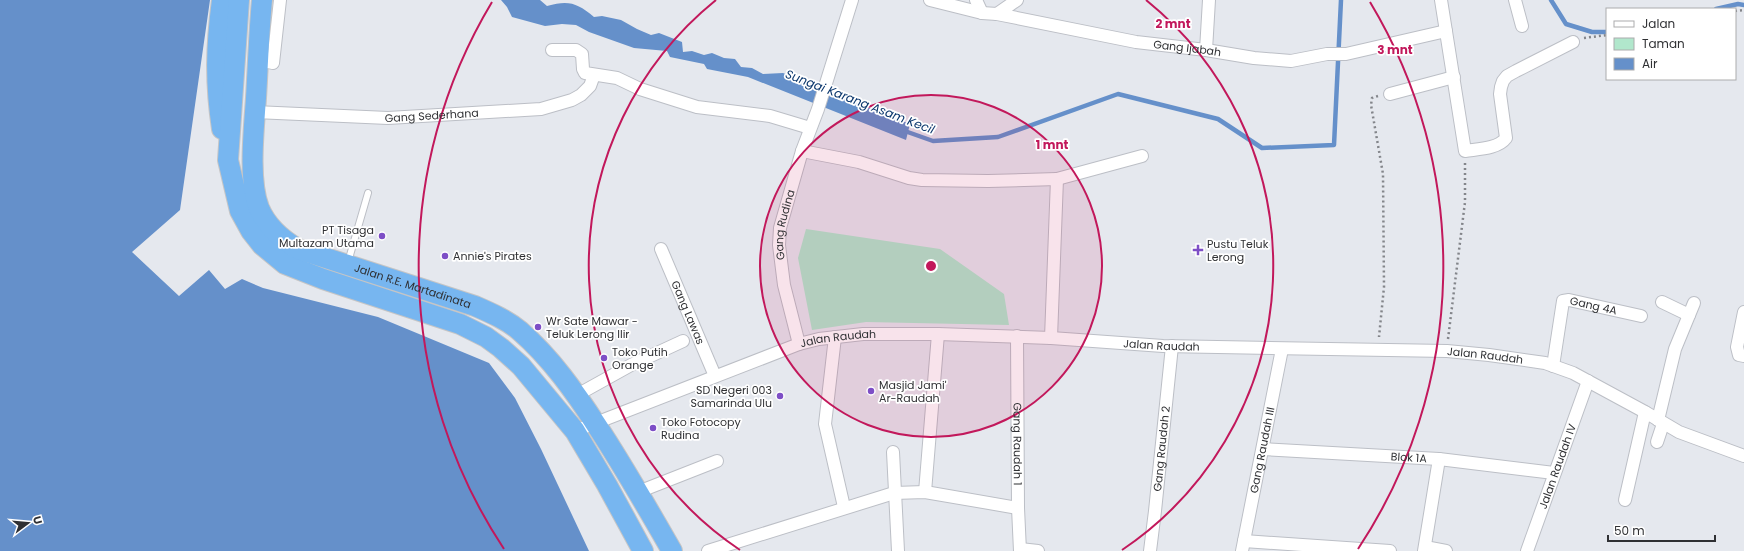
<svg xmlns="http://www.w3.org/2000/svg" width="1744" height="551" font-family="Poppins,sans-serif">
<rect width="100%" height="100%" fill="#e5e8ee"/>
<polygon fill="#b1e7cc" points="806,229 940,249 1004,294 1009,325 866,322 812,330 798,258"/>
<g fill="#6590ca">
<polygon points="0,0 210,0 180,210 132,252 179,296 209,270 225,289 242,279 263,288 378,317 489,363 515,398 541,449 589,551 0,551"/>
<path d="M501,0H540L547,6C569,0 577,3 594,17L602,16L621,20L637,29L651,35L659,33L682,42L683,52L692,51L704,55L712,53L724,58L735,59L741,67L752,68L763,74L783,73L910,124L906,140L748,77L707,69L704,64L670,57L667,51L634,48L589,32L576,25L562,24L545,26L512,17L507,7Z"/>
</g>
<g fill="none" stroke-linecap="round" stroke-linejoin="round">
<g stroke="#6590ca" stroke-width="4.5">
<polyline points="1551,0 1566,24 1592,32 1607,32"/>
<polyline points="1716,9 1738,4 1744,5"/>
<polyline points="902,130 933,141 998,137 1118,94 1218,119 1262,148 1334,145 1341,0"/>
</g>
<defs>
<polyline id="service" points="348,262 368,193"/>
<g id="minor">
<path id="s1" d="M930,0L982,13L997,14L1136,42L1206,50L1254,58L1291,61L1327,54H1346L1446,31"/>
<polyline points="976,0 982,13"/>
<path d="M1441,0L1465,151C1477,149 1498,149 1506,138L1500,94L1501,87L1503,81L1507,76L1516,71L1573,42"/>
<polyline points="1515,0 1522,26"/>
<polyline points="997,14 1017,0"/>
<polyline points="552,50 576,50 582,54 583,69 585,73 617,78 640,89 697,107 770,116 810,128"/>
<polyline points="1206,50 1209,0"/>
<polyline points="258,60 273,63 280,0"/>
<polyline points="1390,94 1454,77"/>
<path id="s2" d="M255,112L388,118L541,109L572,100L581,95L590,86L594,75"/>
<polyline points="802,151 859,162 909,178 922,180 988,181 1057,179 1051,338"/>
<polyline points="1057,179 1142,156"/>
<path id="s3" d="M661,249L715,376"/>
<polyline points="1662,302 1689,315"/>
<polyline points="1744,312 1737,347 1739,355 1744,356"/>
<path id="s4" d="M1017,336L1018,508L1020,551"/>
<polyline points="835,337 825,424 844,507"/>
<path id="s5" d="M799,344L784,285L779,245L780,228L802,151L818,109L852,0"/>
<path id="s6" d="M1553,366L1563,301L1569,300L1641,316"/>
<polyline points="577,395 631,365 683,341"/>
<polyline points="1658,420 1675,349 1694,303"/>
<path id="s7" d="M575,431L799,344L819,339L863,334H938L1051,338L1163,346L1447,351L1489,355L1545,363L1573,373L1645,412L1679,432L1744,456"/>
<polyline points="1657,442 1663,424"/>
<path id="s8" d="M1263,449L1439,459L1554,473"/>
<polyline points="893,452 898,551"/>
<polyline points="638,492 717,461"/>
<polyline points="925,492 938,334"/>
<polyline points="1625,500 1645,412"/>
<polyline points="1244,541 1390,551"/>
<polyline points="1425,547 1446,551"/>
<polyline points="1020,549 1038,551"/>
<polyline points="708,551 894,493 925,492 1018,508"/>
<path id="s9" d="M1150,551L1155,511L1172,346"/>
<path id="s10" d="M1242,551L1282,349"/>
<polyline points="1424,551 1439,459"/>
<path id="s11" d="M1527,551L1588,381"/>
</g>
<g id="trunk">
<path d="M222,0C216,46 215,82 222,129"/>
<polyline points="239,0 228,160 240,211 251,231 262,245 285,264 323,279 460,324 486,337 501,348 521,366 575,431 607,485 643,551"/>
<path id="s12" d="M262,0C259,32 258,65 256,98C254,129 248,179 259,208C267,227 281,239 298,249L475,306C491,313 507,320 520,331C551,358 575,392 597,426C624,467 648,509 672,551"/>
</g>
</defs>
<use href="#service" stroke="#bcbfc6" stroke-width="8"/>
<use href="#minor" stroke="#bcbfc6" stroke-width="14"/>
<use href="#trunk" stroke="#c5c5c6" stroke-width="22"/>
<g stroke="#83858a" stroke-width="2.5" stroke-dasharray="2 3" stroke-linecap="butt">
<polyline points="1735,11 1744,10"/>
<polyline points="1584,38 1607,35"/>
<polyline points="1378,96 1372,98 1371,105 1383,174 1384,287 1379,337"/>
<polyline points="1448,339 1465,202 1465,163"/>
</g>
<use href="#service" stroke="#fff" stroke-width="6"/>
<use href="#minor" stroke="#fff" stroke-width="12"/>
<use href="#trunk" stroke="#77b6f0" stroke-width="20"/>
</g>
<circle cx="931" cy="266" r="171" fill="#c2185b" fill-opacity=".12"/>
<g fill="none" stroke="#c2185b" stroke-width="2">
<circle cx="931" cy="266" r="171"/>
<path d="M740 550A342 342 0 0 1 716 0M1146 0A342 342 0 0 1 1122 550"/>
<path d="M504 549A512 512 0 0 1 492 2M1370 2A512 512 0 0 1 1358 549"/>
</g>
<g fill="#7d4ec6" stroke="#fff" stroke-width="1.5">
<circle cx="382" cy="236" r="4"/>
<path d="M1196 244h4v4h4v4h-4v4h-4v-4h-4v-4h4z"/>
<circle cx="445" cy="256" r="4"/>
<circle cx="538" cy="327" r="4"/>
<circle cx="604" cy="358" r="4"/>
<circle cx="871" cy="391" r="4"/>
<circle cx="780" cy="396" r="4"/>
<circle cx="653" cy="428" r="4"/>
</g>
<g text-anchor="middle" stroke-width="3.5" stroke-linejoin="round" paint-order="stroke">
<g font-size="11" fill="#2f3033" stroke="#fff">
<text dy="4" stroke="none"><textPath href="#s1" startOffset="262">Gang Ijabah</textPath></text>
<text dy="4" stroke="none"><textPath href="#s2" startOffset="177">Gang Sederhana</textPath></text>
<text dy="4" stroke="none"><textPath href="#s5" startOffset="122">Gang Rudina</textPath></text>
<text dy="4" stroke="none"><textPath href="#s12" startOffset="387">Jalan R.E. Martadinata</textPath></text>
<text dy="4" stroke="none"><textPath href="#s6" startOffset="97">Gang 4A</textPath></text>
<text dy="4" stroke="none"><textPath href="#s3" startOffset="69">Gang Lawas</textPath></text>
<text dy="4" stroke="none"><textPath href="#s7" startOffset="280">Jalan Raudah</textPath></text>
<text dy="4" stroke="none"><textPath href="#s7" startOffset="604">Jalan Raudah</textPath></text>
<text dy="4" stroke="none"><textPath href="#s7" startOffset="928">Jalan Raudah</textPath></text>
<text dy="4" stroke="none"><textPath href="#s4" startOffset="108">Gang Raudah 1</textPath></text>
<text dy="4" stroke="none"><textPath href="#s9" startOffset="103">Gang Raudah 2</textPath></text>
<text dy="4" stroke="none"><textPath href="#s10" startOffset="103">Gang Raudah III</textPath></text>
<text dy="4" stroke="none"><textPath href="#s8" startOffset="146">Blok 1A</textPath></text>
<text dy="4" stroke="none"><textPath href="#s11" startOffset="90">Jalan Raudah IV</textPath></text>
</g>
<g font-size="11" fill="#2f3033" stroke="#fff" text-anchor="start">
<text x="374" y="234" text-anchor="end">PT Tisaga<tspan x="374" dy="13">Multazam Utama</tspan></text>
<text x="1207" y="248">Pustu Teluk<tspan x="1207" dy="13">Lerong</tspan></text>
<text x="453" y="260">Annie's Pirates</text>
<text x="546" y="325">Wr Sate Mawar -<tspan x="546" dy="13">Teluk Lerong Ilir</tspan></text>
<text x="612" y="356">Toko Putih<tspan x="612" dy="13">Orange</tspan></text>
<text x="879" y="389">Masjid Jami'<tspan x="879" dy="13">Ar-Raudah</tspan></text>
<text x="772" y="394" text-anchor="end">SD Negeri 003<tspan x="772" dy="13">Samarinda Ulu</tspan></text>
<text x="661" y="426">Toko Fotocopy<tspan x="661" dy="13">Rudina</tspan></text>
</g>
<g font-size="12" font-style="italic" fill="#0b376d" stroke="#fff">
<text transform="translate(860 102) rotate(21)" y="4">Sungai Karang Asam Kecil</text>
</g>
</g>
<circle cx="931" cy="266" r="6" fill="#c2185b" stroke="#fff" stroke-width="2"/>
<g font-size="12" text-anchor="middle" font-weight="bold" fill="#c2185b" stroke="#fff" stroke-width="3.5" stroke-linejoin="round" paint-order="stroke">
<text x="1173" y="28">2 mnt</text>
<text x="1395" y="54">3 mnt</text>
<text x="1052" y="149">1 mnt</text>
</g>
<rect x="1606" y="8" width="130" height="72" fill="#ffffff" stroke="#acacad"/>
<rect x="1614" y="21" width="20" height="6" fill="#ffffff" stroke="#acacad"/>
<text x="1642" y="28" font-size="12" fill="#2f3033">Jalan</text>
<rect x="1614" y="38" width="20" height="12" fill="#b1e7cc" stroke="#acacad"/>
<text x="1642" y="48" font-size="12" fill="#2f3033">Taman</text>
<rect x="1614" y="58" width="20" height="12" fill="#6590ca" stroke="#acacad"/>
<text x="1642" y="68" font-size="12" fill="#2f3033">Air</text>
<g transform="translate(28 523) rotate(74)" stroke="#ffffff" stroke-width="3" paint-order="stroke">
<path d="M0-3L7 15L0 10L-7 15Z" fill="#2f3033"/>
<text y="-6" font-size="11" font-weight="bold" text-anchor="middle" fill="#2f3033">U</text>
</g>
<path d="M1608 535v6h107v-6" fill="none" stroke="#2f3033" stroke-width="2"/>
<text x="1614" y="535" font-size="12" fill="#2f3033" stroke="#ffffff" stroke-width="3" paint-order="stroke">50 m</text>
</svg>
